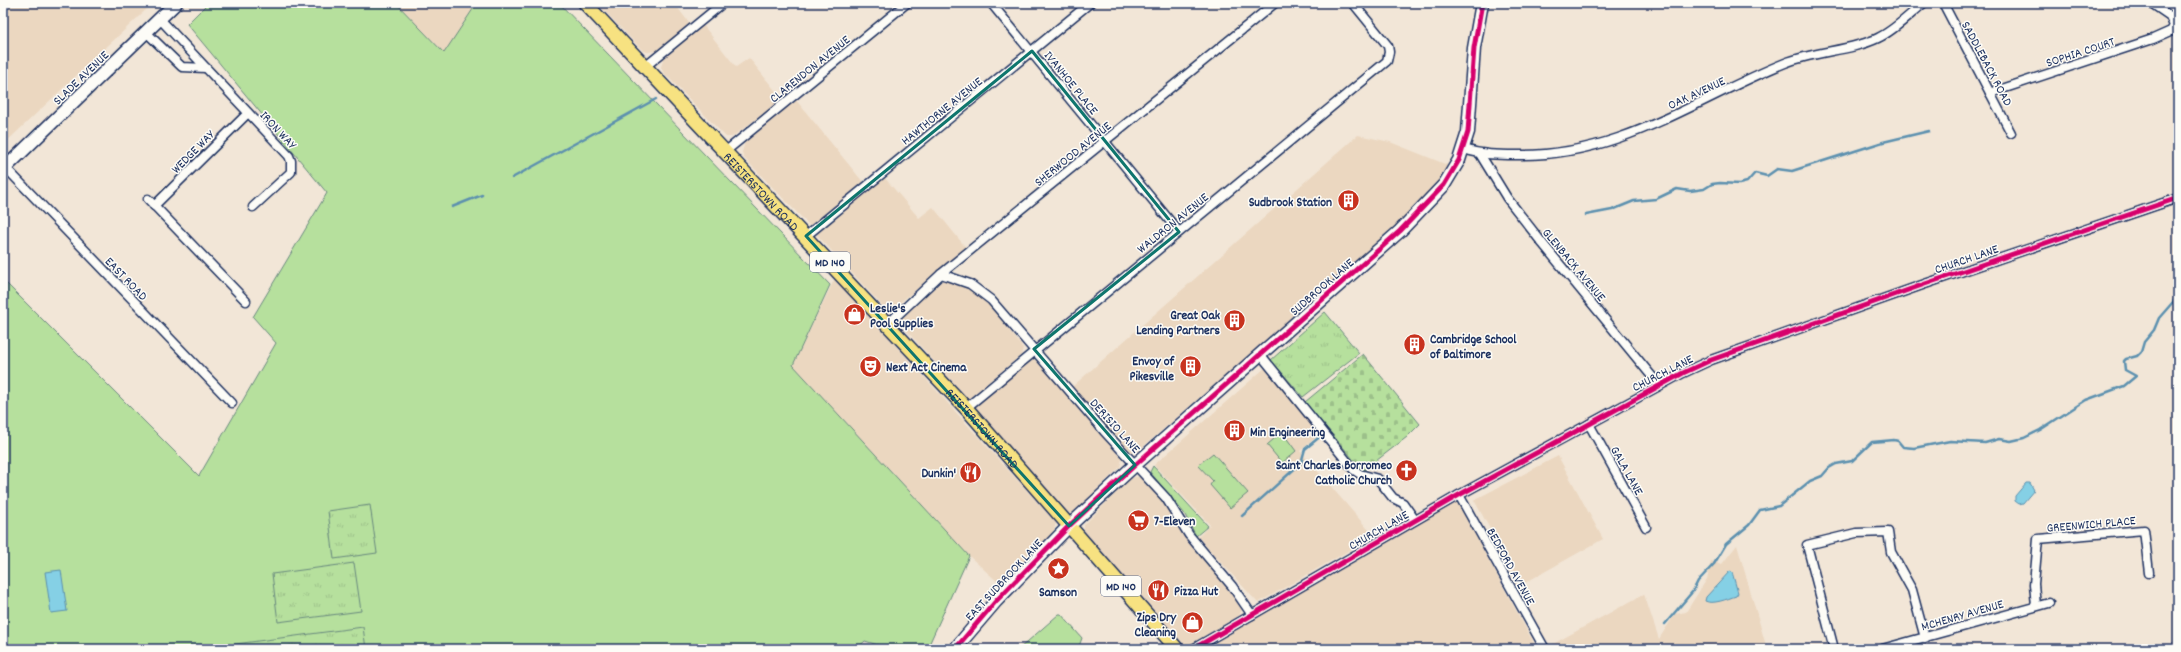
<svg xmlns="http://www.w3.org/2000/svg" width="2181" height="652" font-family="Dekko,sans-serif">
<defs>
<pattern id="cemetery-stones" width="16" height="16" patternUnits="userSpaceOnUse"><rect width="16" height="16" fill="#b6e09d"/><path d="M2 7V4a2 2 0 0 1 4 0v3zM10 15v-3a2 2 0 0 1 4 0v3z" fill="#9cc08a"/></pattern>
<pattern id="park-tufts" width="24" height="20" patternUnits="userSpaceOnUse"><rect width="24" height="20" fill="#b6e09d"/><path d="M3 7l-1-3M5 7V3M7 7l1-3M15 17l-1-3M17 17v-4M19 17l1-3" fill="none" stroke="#9cc08a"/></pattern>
</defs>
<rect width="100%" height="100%" fill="#f2e6d7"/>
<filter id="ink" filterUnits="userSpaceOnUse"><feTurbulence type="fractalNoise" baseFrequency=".025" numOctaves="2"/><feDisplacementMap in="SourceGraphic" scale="8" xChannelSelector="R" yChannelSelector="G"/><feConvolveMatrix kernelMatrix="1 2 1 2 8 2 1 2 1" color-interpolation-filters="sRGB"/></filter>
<g filter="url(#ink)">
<g fill="#ebd7c0">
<polygon points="3,3 153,3 3,145"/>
<polygon points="396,3 477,3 445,54"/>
<polygon points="597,3 674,3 690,24 656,51 647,52 642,50"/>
<polygon points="703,25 736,67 749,58 782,99 732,137 726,137 663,72 661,67 664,57"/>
<polygon points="796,100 863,182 810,226 744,158 742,152 745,142"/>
<polygon points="1358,135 1390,142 1450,166 1434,189 1397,227 1138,451 1131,453 1127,451 1072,387"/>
<polygon points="884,177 919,218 933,207 967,249 888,312 816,234"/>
<polygon points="835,278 1056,523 1053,533 1000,584 969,556 793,365"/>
<polygon points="947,280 967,287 988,303 1023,348 1021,355 968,399 896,319 942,281"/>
<polygon points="1036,359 1122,459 1120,467 1073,513 1068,513 974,406 1028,360"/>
<polygon points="1266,367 1321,433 1300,451 1374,536 1258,603 1198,537 1210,525 1154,465"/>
<polygon points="1558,456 1603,539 1521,585 1474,500"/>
<polygon points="1141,476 1163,501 1186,538 1233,594 1242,609 1239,616 1189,645 1183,644 1084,531 1084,525 1131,478"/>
<polygon points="1457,502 1537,649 1201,649"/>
<polygon points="1737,545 1767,649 1556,649 1553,644 1644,594 1659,639 1675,614 1686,612 1707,579 1711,561 1722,564"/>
</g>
<g fill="#b6e09d" stroke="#68887e">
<polygon points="208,3 396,3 444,53 477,3 559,3 830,285 793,365 969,556 927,649 891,649 865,641 856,649 3,649 3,280 199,476 276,343 253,317 327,193 187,24"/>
<polygon points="1282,432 1296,451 1282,463 1267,445"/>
<polygon points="1213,453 1248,493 1230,508 1210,485 1213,481 1198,465"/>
<polygon points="1153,466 1208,526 1196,536 1184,513 1150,472"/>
<polygon points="1059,614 1061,614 1082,638 1078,649 1019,649"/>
</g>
<polygon fill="url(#cemetery-stones)" stroke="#68887e" points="1363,354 1420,424 1407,437 1363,471 1305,402"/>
<g fill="url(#park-tufts)" stroke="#68887e">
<polygon points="1325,312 1359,353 1303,397 1271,360"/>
<polygon points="370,505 377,553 334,559 328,511"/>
<polygon points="354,563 361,611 278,622 272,574"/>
<polygon points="363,627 366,649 228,649 228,645"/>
</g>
<g fill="#85d0e5" stroke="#5b90af">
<polygon points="2026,483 2030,483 2034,490 2023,503 2019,504 2015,501 2015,496"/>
<polygon points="61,570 67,611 51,613 45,572"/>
<path d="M1730,571L1732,572L1738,593L1736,596C1727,599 1713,605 1705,601L1706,597Z"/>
</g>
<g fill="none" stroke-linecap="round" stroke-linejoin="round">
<g stroke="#5b90af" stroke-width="2.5">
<polyline points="512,178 656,99"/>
<polyline points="452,207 482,195"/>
<polyline points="1586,215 1612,210 1634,201 1656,199 1677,189 1690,191 1704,189 1712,184 1720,183 1739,184 1747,182 1755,173 1767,176 1777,169 1792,171 1883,142 1929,131"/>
<polyline points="1242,516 1301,463 1305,449 1322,435"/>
<polyline points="1665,624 1693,591 1698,581 1714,564 1726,544 1749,525 1760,510 1779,506 1810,481 1822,476 1829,468 1836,464 1852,461 1872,442 1894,440 1898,441 1903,447 1914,448 1950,441 1985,443 1999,439 2011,441 2024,438 2040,430 2086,400 2124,386 2136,376 2125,370 2124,361 2126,359 2137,356 2141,352 2144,342 2154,330 2159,318 2173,302 2178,293"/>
</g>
<defs>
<g id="street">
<polyline points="991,3 1179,232"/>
<polyline points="1943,3 2011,133"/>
<polyline points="160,19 289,156 291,161 291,172 253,207"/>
<polyline points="146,32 182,67 206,68"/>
<polyline points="646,66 723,3"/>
<polyline points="1990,93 2153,39 2171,31 2174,26 2170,16 2151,3"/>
<path d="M1464,149C1482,155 1498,155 1517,155C1620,157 1695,99 1785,63C1815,51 1851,51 1878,38C1895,30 1910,14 1924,3"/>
<polyline points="726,151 907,3"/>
<polyline points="1480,154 1507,198 1543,244 1659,385"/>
<polyline points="6,168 232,403"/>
<polyline points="148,199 246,301"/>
<polyline points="154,206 248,113"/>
<polyline points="806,236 1090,3"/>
<polyline points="941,274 970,284 991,300 1104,431 1166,498 1189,535 1232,586 1252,615"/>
<polyline points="888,324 941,274 1275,3"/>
<polyline points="1260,354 1354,470 1360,474 1378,479 1393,498 1403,503 1415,520"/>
<polyline points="966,408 1387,61 1389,52 1388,46 1353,3"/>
<polyline points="1589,424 1646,527"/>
<polyline points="1459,495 1545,649"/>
<polyline points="2036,606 2034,584 2038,539 2144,530 2149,573"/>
<polyline points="1193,649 1459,495 1683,373 1711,360 1925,284 2178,198"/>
<polyline points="1834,649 1807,545 1856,533 1888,532 1891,552 1912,590 1925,638"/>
<polyline points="1882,649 2049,603"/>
</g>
<g id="secondary">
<polyline points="3,170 176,3"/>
<polyline points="955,649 996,601 1069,526 1135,465 1400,231 1444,185 1459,160 1468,132 1474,48 1482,3"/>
</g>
<g id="primary">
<path id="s1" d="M585,3L966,408L1177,649"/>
</g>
</defs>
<use href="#street" stroke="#1b2f5e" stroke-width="11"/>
<use href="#secondary" stroke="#1b2f5e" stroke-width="15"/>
<use href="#primary" stroke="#1b2f5e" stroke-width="16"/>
<use href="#street" stroke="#fdfcf7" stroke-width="8"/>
<use href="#secondary" stroke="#fdfcf7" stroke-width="12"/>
<use href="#primary" stroke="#f7e281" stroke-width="13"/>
<defs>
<g id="cycleway">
<polyline points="955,649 996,601 1069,526 1135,465 1400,231 1444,185 1459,160 1468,132 1474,48 1482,3"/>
<polyline points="1193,649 1459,495 1683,373 1711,360 1925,284 2178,198"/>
</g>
</defs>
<use href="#cycleway" stroke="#fdfcf7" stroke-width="8"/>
<use href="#cycleway" stroke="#d6006c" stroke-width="5"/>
</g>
</g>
<path fill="none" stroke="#0f766e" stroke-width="3" stroke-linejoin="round" d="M1032,51L1179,232L1034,349L1135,465L1069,526L806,236Z"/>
<defs>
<symbol id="building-disc" viewBox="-11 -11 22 22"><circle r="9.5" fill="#c8321e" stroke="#fdfcf7"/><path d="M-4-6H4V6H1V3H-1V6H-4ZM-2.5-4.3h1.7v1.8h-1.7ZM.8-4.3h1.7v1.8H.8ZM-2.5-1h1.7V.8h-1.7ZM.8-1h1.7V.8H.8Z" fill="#fff"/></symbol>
<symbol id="shop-disc" viewBox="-11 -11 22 22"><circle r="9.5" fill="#c8321e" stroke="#fdfcf7"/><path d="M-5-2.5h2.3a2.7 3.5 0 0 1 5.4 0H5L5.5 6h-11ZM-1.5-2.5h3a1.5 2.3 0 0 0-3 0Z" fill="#fff"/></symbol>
<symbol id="theatre-disc" viewBox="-11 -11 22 22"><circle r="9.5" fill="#c8321e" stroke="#fdfcf7"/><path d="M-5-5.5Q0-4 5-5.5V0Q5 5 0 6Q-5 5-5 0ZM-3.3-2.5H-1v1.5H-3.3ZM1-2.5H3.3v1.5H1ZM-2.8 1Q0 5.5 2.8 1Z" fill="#fff"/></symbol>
<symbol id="church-disc" viewBox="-11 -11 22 22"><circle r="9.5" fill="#c8321e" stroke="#fdfcf7"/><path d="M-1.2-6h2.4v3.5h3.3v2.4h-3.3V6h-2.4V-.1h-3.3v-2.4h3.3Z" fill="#fff"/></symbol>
<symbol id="restaurant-disc" viewBox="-11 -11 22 22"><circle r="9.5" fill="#c8321e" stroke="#fdfcf7"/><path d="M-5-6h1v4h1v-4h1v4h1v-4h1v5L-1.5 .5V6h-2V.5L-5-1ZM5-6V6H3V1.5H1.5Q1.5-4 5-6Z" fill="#fff"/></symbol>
<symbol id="supermarket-disc" viewBox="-11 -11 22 22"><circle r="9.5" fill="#c8321e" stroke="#fdfcf7"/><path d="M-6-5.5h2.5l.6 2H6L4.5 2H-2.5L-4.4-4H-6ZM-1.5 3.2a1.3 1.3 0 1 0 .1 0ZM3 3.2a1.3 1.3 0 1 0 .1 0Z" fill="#fff"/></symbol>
<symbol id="sight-disc" viewBox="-11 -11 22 22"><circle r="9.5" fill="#c8321e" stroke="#fdfcf7"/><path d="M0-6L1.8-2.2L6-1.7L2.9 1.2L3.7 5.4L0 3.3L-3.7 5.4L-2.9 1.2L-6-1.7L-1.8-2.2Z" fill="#fff"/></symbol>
</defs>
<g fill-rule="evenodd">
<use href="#building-disc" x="1336" y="188" width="25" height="25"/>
<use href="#shop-disc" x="842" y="302" width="25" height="25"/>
<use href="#building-disc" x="1222" y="308" width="25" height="25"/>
<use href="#building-disc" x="1402" y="332" width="25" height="25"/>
<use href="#theatre-disc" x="858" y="354" width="25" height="25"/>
<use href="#building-disc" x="1178" y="354" width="25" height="25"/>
<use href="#building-disc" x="1222" y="418" width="25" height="25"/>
<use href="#church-disc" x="1394" y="458" width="25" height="25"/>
<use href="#restaurant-disc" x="958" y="460" width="25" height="25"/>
<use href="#supermarket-disc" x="1126" y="508" width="25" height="25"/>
<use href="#sight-disc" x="1046" y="556" width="25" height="25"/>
<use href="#restaurant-disc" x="1146" y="578" width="25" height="25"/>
<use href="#shop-disc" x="1180" y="610" width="25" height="25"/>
</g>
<g text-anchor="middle" stroke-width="3" stroke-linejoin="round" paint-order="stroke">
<g fill="#fdfcf7" stroke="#5f6c8c" stroke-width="1">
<rect x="810" y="252" width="40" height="20" rx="3"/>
<rect x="1101" y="576" width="40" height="20" rx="3"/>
</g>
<g font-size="12" font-weight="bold" fill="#1b2f5e">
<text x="830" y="266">MD 140</text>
<text x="1121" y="590">MD 140</text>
</g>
<g font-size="13" fill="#1b2f5e" stroke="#fdfcf7">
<text transform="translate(2080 51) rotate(-18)" y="5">SOPHIA COURT</text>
<text transform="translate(1988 63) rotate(62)" y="5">SADDLEBACK ROAD</text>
<text transform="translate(809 68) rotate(-39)" y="5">CLARENDON AVENUE</text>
<text transform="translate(80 77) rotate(-44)" y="5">SLADE AVENUE</text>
<text transform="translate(1072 82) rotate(51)" y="5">IVANHOE PLACE</text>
<text transform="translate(1696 92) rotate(-25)" y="5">OAK AVENUE</text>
<text transform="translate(941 110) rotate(-39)" y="5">HAWTHORNE AVENUE</text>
<text transform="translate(279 129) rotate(47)" y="5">IRON WAY</text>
<text transform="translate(192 151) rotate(-45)" y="5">WEDGE WAY</text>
<text transform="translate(1072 153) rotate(-39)" y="5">SHERWOOD AVENUE</text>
<text dy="5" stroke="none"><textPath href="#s1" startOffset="258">REISTERSTOWN ROAD</textPath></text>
<text transform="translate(1172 222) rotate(-39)" y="5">WALDRON AVENUE</text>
<text transform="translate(1966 258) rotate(-19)" y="5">CHURCH LANE</text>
<text transform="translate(1575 264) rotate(50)" y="5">GLENBACK AVENUE</text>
<text transform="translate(127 278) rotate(46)" y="5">EAST ROAD</text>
<text transform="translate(1321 286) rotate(-41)" y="5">SUDBROOK LANE</text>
<text transform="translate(1662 372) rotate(-27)" y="5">CHURCH LANE</text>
<text transform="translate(1116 425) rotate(48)" y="5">DERISIO LANE</text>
<text dy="5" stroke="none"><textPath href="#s1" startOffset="582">REISTERSTOWN ROAD</textPath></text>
<text transform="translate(1628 470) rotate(61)" y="5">GALA LANE</text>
<text transform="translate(2091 523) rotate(-5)" y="5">GREENWICH PLACE</text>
<text transform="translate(1378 529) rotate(-30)" y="5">CHURCH LANE</text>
<text transform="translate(1512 566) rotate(61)" y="5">BEDFORD AVENUE</text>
<text transform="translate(1003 579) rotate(-47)" y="5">EAST SUDBROOK LANE</text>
<text transform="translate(1962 614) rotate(-16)" y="5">MCHENRY AVENUE</text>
</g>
<g font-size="13" font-weight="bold" fill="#1b2f5e" stroke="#fdfcf7" text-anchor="end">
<text x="1332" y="206">Sudbrook Station</text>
<text x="870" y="312" text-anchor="start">Leslie's<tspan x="870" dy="15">Pool Supplies</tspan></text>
<text x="1220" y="319">Great Oak<tspan x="1220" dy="15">Lending Partners</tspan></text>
<text x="1430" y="343" text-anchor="start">Cambridge School<tspan x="1430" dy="15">of Baltimore</tspan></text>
<text x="1174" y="365">Envoy of<tspan x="1174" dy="15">Pikesville</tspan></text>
<text x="886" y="371" text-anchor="start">Next Act Cinema</text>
<text x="1250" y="436" text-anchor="start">Min Engineering</text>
<text x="1392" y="469">Saint Charles Borromeo<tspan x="1392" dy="15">Catholic Church</tspan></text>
<text x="956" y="477">Dunkin'</text>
<text x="1154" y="525" text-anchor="start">7-Eleven</text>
<text x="1174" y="595" text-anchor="start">Pizza Hut</text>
<text x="1058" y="596" text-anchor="middle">Samson</text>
<text x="1176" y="621">Zips Dry<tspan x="1176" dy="15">Cleaning</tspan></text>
</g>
</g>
<rect width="2181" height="652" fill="none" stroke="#fdfcf7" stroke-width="16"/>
<rect x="8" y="8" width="2165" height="636" fill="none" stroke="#1b2f5e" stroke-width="1.5" filter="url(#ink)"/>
</svg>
